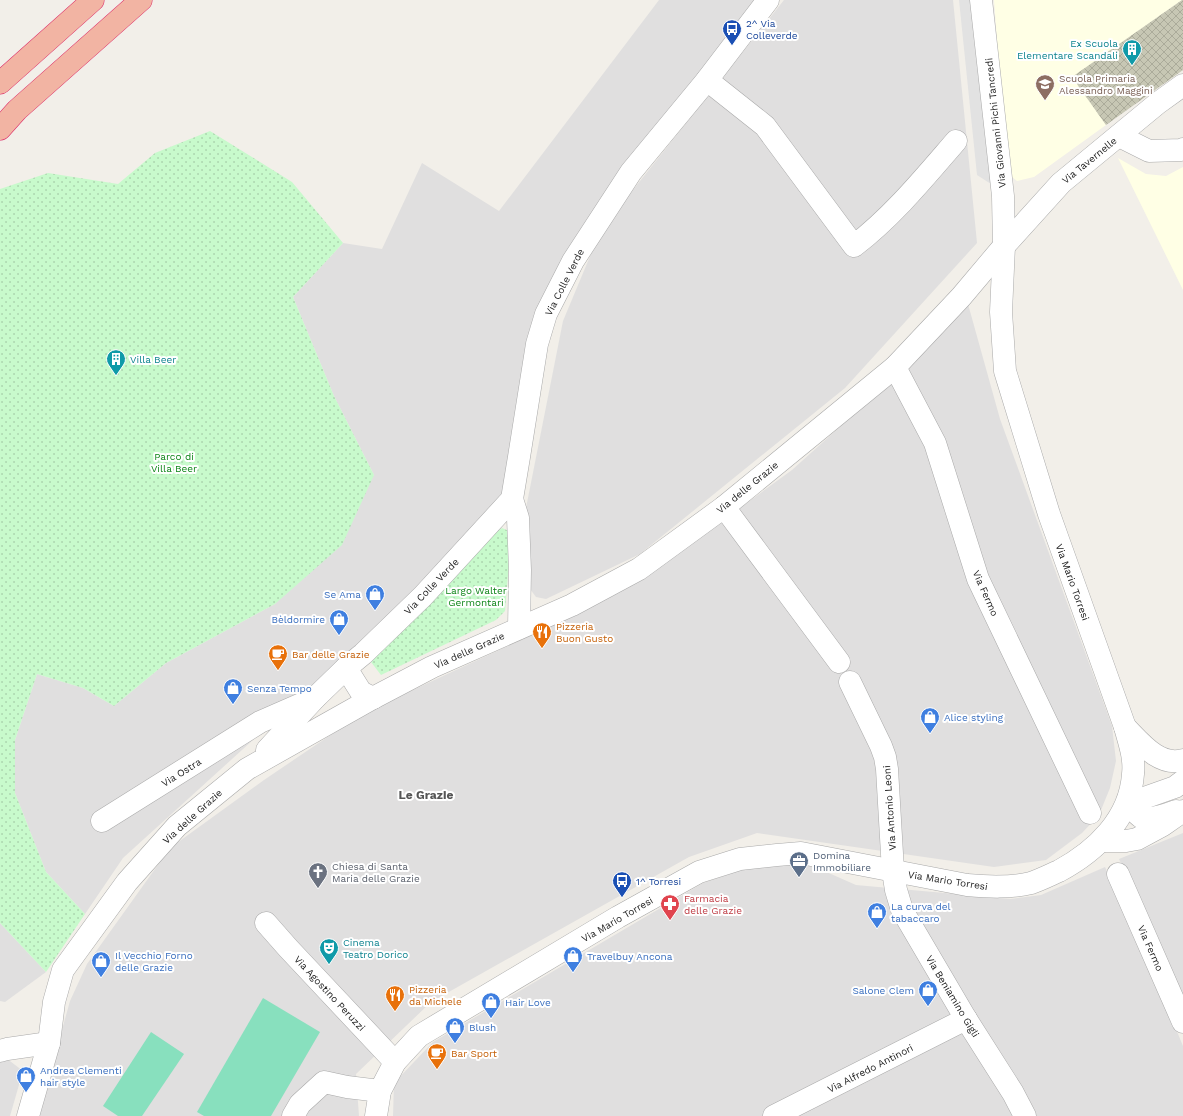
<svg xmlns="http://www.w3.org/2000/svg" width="1183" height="1116" font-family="'Work Sans',sans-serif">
<defs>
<pattern id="construction-cross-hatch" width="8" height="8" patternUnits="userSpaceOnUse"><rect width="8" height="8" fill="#c7c7b4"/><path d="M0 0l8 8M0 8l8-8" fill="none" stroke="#abab9a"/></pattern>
<pattern id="park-dots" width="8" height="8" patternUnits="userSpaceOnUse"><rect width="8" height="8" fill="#c8facc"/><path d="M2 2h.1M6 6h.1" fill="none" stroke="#acd6af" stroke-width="1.8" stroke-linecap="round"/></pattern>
</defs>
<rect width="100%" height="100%" fill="#f2efe9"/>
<g fill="#e0dfdf">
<polygon points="659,0 754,0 629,170 543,301 502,496 405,602 123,858 85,914 46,872 15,793 15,740 37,674 83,688 114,706 166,663 275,604 374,475 334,396 293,297 343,243 382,249 422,163 499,211"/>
<polygon points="784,0 953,0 977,243 845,388 640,554 546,599 536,597 530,589 525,513 563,321 601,230"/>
<polygon points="968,304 1000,419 1112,726 1116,761 1110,788 1099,815 1082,833 1046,860 994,867 757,833 689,857 431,1002 356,1074 359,1116 38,1116 70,1001 87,964 170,848 264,780 363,713 547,628 641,580 792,470 904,369"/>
<polygon points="1183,833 1183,996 1119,859"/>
<polygon points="762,863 806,863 856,885 1011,899 1041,895 1105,867 1137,935 1183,1046 1183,1116 393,1116 394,1083 433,1042 703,883"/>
<polygon points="0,923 46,972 5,1002 0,1001"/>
<polygon points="2,1055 23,1071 10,1116 0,1116 0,1056"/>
</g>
<g fill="#ffffe5">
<polygon points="994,0 1182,0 1073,77 1106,125 1034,177 1017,181 1007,173"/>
<polygon points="1118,158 1146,174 1166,176 1183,167 1183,290"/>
</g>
<polygon fill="url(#construction-cross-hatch)" points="1182,0 1183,0 1183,70 1106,125 1072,77"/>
<g fill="url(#park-dots)">
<polygon points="210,131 292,182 343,243 293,297 334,396 374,475 342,545 275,604 166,663 114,706 83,688 37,674 15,740 15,793 46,872 85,914 46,972 0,923 0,189 48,173 118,184 155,153"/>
<polygon points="502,528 509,531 510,551 505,611 496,620 381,675 371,662 496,532"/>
</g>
<g fill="#88e0be">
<polygon points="263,998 320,1032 271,1116 204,1116 197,1112"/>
<polygon points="151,1032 184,1054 142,1116 118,1116 103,1106"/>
</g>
<polygon fill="#e2e2e2" points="959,0 973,0 991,184 977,175"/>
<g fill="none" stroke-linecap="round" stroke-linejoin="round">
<defs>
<g id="minor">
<path d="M707,80L765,126L854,246C893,216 924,178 956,141"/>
<polyline points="1119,136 1149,151 1181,150 1183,149"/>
<polyline points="895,367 935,443 978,579 1090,813"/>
<polyline points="512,499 518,518 520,570 519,628"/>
<polyline points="724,507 839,662"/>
<polyline points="346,668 361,692 373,698"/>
<polyline points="850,682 881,746 885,757 887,769 893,871 896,890 902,910 966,1019 1013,1093 1025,1116"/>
<path d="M1125,727C1140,742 1159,767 1183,760"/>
<path d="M1127,804C1130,807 1138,815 1141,817C1150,820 1168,814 1176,811"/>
<polyline points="1127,804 1175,787 1183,781"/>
<polyline points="102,821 260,722 315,698"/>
<polyline points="1102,841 1126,841 1137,839 1163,825 1183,811"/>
<polyline points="1118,874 1183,1022"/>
<polyline points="266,923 288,948 395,1062"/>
<polyline points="293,1116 300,1104 324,1082 347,1087 380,1091"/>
<polyline points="774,1116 966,1019"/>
</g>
<g id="tertiary">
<polyline points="267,750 315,698 346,668 363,654 423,596 512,499 519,457 537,344 546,314 573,261 631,172 707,80 768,0"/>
<polyline points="0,1051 7,1049 49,1043"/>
<polyline points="28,1116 49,1043 54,1002 63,970 127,882 177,826 247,769 373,698 432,667 572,605 639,569 724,507 895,367 961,297 1004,246 1061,183 1158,103 1183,85"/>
<path d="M376,1116L380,1091L395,1062L419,1036L618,917L699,872L740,859L777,855L801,853L967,885C989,887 1010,888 1031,883C1040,880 1050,875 1059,871C1096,851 1130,819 1133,774C1135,758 1129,742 1125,727L1049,514L1005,371L1001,312L1004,246L1003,196L981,0"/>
</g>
<g id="trunk">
<polyline points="0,83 93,0"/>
<polyline points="0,129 17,110 141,0"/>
</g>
</defs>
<use href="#minor" stroke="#a9a9a9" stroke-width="23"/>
<use href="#tertiary" stroke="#a9a9a9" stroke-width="23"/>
<use href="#trunk" stroke="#dc2a67" stroke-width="23"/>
<use href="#minor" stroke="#fff" stroke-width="22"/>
<use href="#tertiary" stroke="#fff" stroke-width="22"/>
<use href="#trunk" stroke="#f2b4a3" stroke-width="22"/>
</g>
<defs>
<symbol id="bus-pin" viewBox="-11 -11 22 30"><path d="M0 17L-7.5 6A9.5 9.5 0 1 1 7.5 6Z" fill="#1a4fb4" stroke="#fff"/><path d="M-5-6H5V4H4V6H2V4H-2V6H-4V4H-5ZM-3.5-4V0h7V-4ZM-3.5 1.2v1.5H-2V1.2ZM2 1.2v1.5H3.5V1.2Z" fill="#fff"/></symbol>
<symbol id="building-pin" viewBox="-11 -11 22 30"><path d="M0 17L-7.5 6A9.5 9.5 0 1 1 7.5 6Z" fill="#0f9aa8" stroke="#fff"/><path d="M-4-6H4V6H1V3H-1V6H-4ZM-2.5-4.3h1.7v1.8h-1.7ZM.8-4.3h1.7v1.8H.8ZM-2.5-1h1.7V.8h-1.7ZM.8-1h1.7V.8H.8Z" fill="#fff"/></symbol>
<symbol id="school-pin" viewBox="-11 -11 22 30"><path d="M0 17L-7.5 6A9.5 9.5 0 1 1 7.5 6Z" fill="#8d6e63" stroke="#fff"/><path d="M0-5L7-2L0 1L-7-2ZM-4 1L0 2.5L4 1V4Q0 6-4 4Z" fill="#fff"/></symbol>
<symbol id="shop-pin" viewBox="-11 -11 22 30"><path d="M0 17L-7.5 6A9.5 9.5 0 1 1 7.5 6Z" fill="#3f7fe0" stroke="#fff"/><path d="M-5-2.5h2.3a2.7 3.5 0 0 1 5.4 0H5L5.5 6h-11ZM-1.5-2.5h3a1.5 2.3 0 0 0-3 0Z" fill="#fff"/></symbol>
<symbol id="restaurant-pin" viewBox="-11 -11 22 30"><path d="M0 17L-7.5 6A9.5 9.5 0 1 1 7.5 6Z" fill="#e8710a" stroke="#fff"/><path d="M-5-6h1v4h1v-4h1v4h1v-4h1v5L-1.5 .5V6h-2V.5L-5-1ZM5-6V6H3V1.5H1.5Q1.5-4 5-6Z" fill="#fff"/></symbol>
<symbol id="cafe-pin" viewBox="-11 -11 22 30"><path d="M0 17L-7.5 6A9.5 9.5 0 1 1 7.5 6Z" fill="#e8710a" stroke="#fff"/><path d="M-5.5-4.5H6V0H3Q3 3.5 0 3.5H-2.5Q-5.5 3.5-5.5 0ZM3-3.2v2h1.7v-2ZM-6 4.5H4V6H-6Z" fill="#fff"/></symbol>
<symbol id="office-pin" viewBox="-11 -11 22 30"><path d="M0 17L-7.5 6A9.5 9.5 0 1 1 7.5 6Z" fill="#5c6f8a" stroke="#fff"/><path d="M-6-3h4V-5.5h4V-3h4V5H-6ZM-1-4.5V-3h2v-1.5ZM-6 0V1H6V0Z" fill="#fff"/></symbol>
<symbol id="church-pin" viewBox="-11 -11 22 30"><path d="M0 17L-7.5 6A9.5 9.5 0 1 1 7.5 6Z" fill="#6b7280" stroke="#fff"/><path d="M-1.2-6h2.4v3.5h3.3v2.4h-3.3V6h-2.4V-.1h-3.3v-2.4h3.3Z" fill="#fff"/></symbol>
<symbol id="pharmacy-pin" viewBox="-11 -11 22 30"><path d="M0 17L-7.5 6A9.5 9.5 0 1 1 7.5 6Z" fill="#e0444e" stroke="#fff"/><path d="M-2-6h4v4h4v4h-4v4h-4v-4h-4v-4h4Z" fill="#fff"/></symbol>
<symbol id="theatre-pin" viewBox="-11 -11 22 30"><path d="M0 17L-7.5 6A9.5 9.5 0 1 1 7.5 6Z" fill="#0f9aa8" stroke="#fff"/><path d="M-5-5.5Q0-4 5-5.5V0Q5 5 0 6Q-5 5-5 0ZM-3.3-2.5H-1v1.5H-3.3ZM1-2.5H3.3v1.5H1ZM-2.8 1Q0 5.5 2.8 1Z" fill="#fff"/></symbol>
</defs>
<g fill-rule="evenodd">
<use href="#bus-pin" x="721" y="18" width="22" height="30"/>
<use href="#building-pin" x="1121" y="38" width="22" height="30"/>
<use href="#school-pin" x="1034" y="73" width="22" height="30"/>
<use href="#building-pin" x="105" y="348" width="22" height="30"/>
<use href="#shop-pin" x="364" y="583" width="22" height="30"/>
<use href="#shop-pin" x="328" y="608" width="22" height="30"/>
<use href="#restaurant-pin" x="531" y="621" width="22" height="30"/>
<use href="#cafe-pin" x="267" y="643" width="22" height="30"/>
<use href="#shop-pin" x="222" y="677" width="22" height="30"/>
<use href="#shop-pin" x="919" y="706" width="22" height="30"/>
<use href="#office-pin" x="788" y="850" width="22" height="30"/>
<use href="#church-pin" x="307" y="861" width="22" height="30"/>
<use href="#bus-pin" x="611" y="870" width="22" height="30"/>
<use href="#pharmacy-pin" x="659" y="893" width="22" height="30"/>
<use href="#shop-pin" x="866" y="901" width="22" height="30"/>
<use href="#theatre-pin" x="318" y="937" width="22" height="30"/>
<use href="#shop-pin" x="562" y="945" width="22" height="30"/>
<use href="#shop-pin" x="90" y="950" width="22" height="30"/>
<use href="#shop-pin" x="917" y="979" width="22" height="30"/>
<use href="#restaurant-pin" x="384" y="984" width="22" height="30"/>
<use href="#shop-pin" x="480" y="991" width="22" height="30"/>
<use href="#shop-pin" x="444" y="1016" width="22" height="30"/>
<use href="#cafe-pin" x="426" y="1042" width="22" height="30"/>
<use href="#shop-pin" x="15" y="1065" width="22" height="30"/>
</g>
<g text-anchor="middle" stroke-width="4" stroke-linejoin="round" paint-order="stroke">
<g font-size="10" fill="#164399" stroke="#fff" text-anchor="start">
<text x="746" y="27">2^ Via<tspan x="746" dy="12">Colleverde</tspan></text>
<text x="636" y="885">1^ Torresi</text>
</g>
<g font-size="10" fill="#0d838f" stroke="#fff" text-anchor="start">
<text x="1118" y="47" text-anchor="end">Ex Scuola<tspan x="1118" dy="12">Elementare Scandali</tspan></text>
<text x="130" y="363">Villa Beer</text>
<text x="343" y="946">Cinema<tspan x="343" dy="12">Teatro Dorico</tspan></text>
</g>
<g font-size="10" fill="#785e54" stroke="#fff" text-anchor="start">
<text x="1059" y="82">Scuola Primaria<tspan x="1059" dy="12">Alessandro Maggini</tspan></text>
</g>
<g font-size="10" fill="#222" stroke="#fff">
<text transform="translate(995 123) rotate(-96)" y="4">Via Giovanni Pichi Tancredi</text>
<text transform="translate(1089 160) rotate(-39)" y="4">Via Tavernelle</text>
<text transform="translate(564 282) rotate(-63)" y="4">Via Colle Verde</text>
<text transform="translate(747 487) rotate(-39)" y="4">Via delle Grazie</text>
<text transform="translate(1073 582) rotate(70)" y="4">Via Mario Torresi</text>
<text transform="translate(431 586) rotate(-46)" y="4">Via Colle Verde</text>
<text transform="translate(986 593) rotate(66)" y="4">Via Fermo</text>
<text transform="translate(469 650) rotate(-24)" y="4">Via delle Grazie</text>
<text transform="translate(181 772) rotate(-32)" y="4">Via Ostra</text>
<text transform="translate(889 808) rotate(-94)" y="4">Via Antonio Leoni</text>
<text transform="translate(192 816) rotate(-42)" y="4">Via delle Grazie</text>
<text transform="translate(948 880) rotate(9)" y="4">Via Mario Torresi</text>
<text transform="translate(617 919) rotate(-30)" y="4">Via Mario Torresi</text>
<text transform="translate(1151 948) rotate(66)" y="4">Via Fermo</text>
<text transform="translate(330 993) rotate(47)" y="4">Via Agostino Peruzzi</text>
<text transform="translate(953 996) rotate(59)" y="4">Via Beniamino Gigli</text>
<text transform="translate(870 1068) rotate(-27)" y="4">Via Alfredo Antinori</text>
</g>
<g font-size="10" fill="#0c8416" stroke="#fff">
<text x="174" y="460">Parco di<tspan x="174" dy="12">Villa Beer</tspan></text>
<text x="476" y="594">Largo Walter<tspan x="476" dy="12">Germontari</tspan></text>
</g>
<g font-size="10" fill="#366cbe" stroke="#fff" text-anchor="start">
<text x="361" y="598" text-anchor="end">Se Ama</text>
<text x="325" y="623" text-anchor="end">Bèldormire</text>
<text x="247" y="692">Senza Tempo</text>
<text x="944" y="721">Alice styling</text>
<text x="891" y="910">La curva del<tspan x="891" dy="12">tabaccaro</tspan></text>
<text x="115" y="959">Il Vecchio Forno<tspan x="115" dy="12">delle Grazie</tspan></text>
<text x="587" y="960">Travelbuy Ancona</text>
<text x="914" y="994" text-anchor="end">Salone Clem</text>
<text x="505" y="1006">Hair Love</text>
<text x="469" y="1031">Blush</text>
<text x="40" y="1074">Andrea Clementi<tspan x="40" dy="12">hair style</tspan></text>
</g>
<g font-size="10" fill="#c56008" stroke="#fff" text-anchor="start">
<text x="556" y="630">Pizzeria<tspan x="556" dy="12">Buon Gusto</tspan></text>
<text x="292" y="658">Bar delle Grazie</text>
<text x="409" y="993">Pizzeria<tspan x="409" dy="12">da Michele</tspan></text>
<text x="451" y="1057">Bar Sport</text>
</g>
<g font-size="10" fill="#4e5e75" stroke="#fff" text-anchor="start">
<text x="813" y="859">Domina<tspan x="813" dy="12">Immobiliare</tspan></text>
</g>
<g font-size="10" fill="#5b616d" stroke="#fff" text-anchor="start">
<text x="332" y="870">Chiesa di Santa<tspan x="332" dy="12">Maria delle Grazie</tspan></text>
</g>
<g font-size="10" fill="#be3a42" stroke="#fff" text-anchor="start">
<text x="684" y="902">Farmacia<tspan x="684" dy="12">delle Grazie</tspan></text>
</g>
<g font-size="12" font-weight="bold" fill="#555" stroke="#fff">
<text x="426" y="799">Le Grazie</text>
</g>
</g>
</svg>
